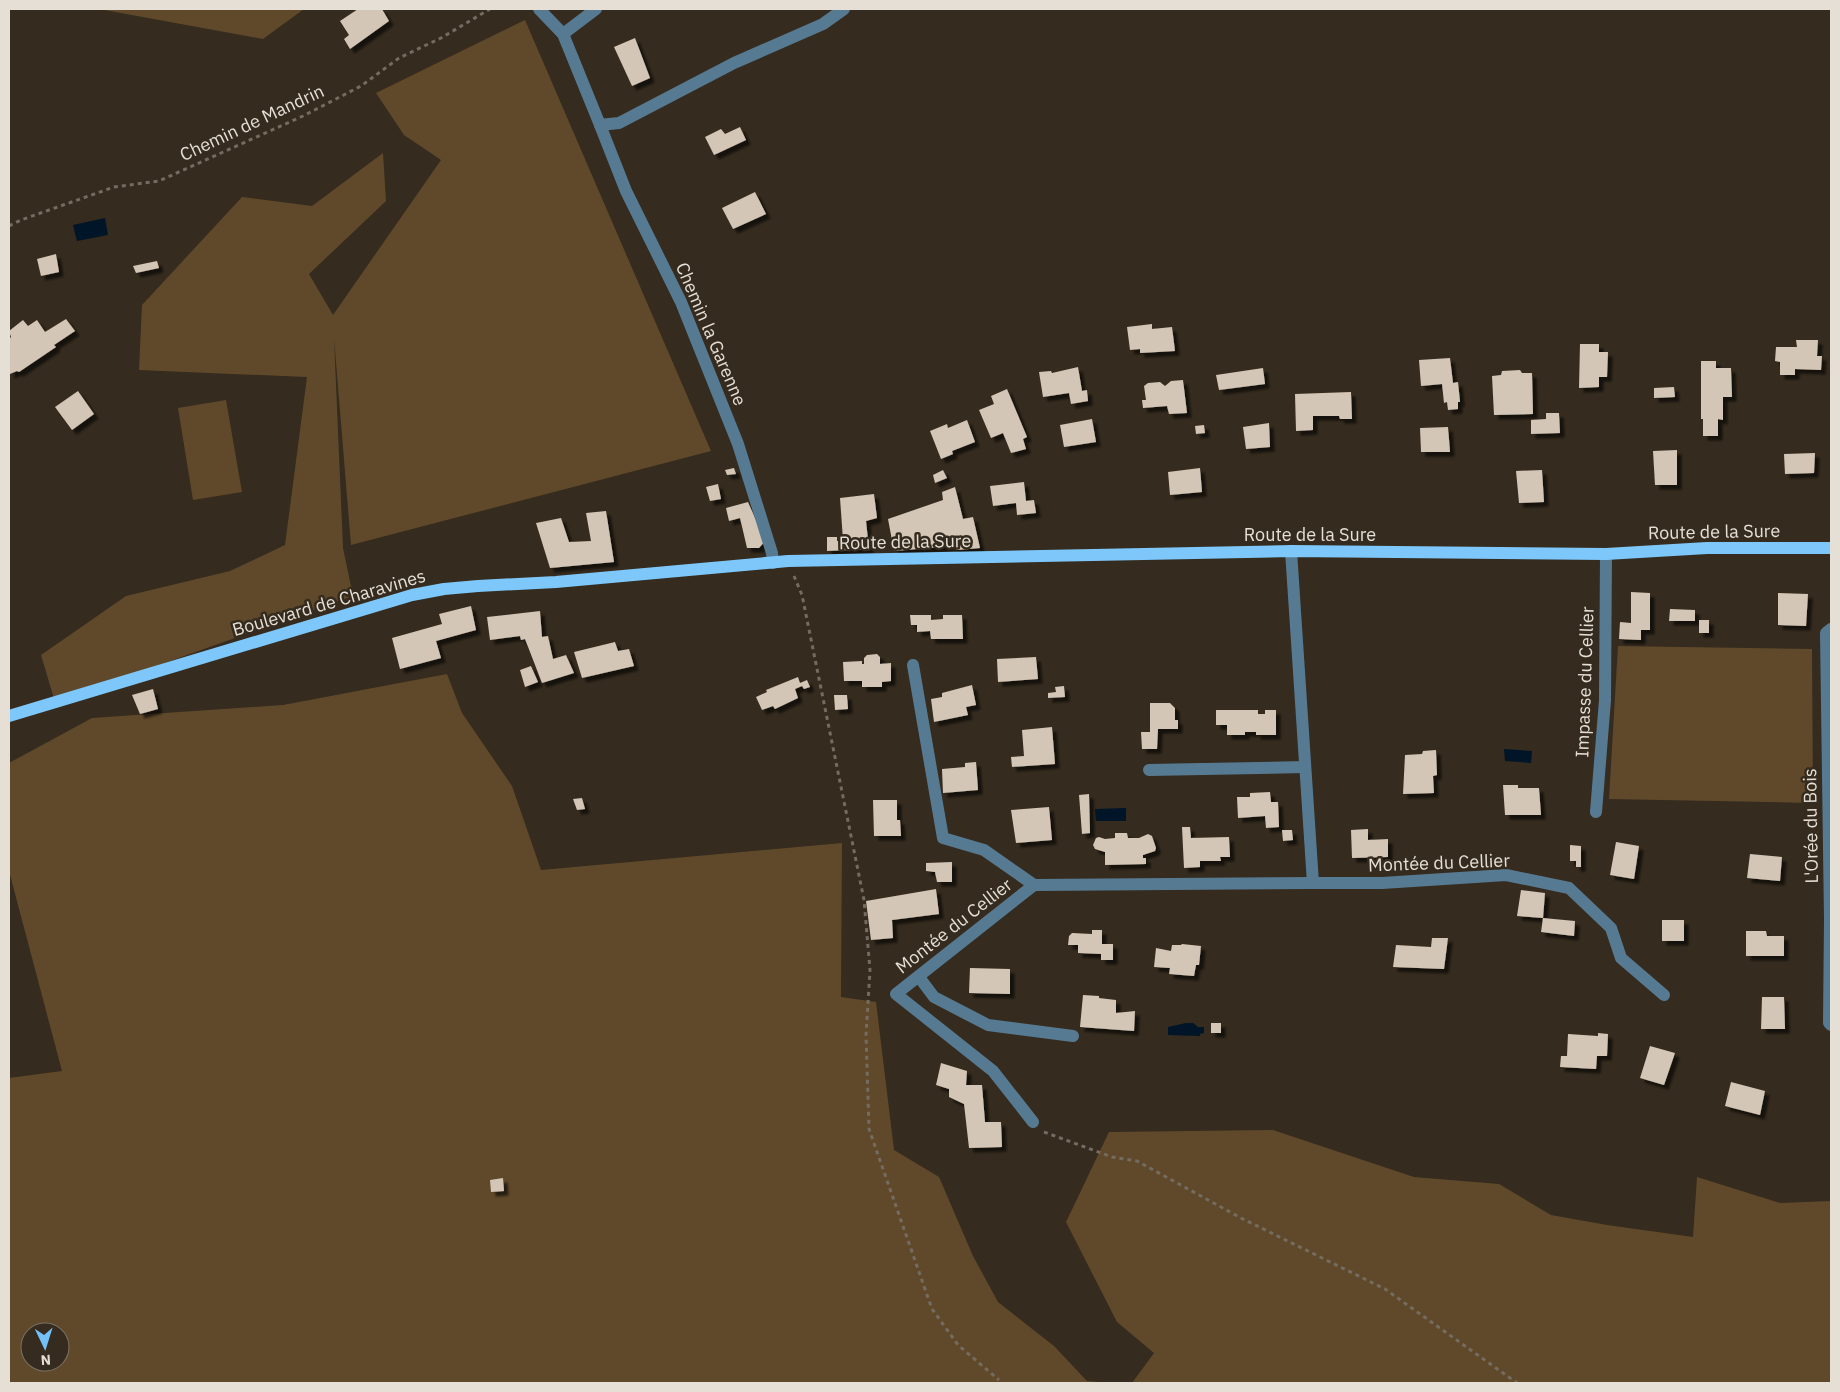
<svg xmlns="http://www.w3.org/2000/svg" width="1840" height="1392" font-family="'IBM Plex Sans',sans-serif">
<defs>
<filter id="shadow"><feDropShadow dx="4.5" dy="4.5" stdDeviation="1" flood-color="#0009"/></filter>
</defs>
<rect width="100%" height="100%" fill="#352b1e"/>
<g fill="#60492a" fill-rule="evenodd">
<polygon points="99,9 304,9 263,39"/>
<polygon points="525,20 711,451 351,545 334,338 343,548 353,596 55,702 41,655 126,596 230,571 285,545 307,377 139,370 142,305 242,197 312,206 383,153 386,201 309,274 333,315 441,160 404,135 376,93"/>
<polygon points="226,400 242,492 193,500 178,408"/>
<polygon points="1618,646 1812,649 1813,803 1609,799"/>
<path d="M447,674L462,713L512,786L541,870L842,843L841,997L876,1002L894,1150L939,1177L973,1256L998,1302L1054,1346L1087,1381L1110,1383H9V1078L62,1071L9,871V763L92,718L283,705ZM30,1332H60V1362H30Z"/>
<polygon points="1273,1130 1414,1177 1499,1184 1551,1215 1607,1225 1693,1237 1697,1177 1780,1203 1831,1201 1831,1383 1132,1383 1154,1353 1117,1322 1066,1222 1109,1132"/>
</g>
<g fill="#001527">
<polygon points="105,218 108,235 77,241 73,225"/>
<polygon points="1504,749 1532,751 1531,763 1505,761"/>
<polygon points="1126,808 1126,821 1096,821 1095,809"/>
<polygon points="1186,1023 1193,1023 1198,1027 1204,1027 1204,1033 1200,1034 1200,1036 1168,1035 1168,1027"/>
</g>
<g fill="#d4c6b6" filter="url(#shadow)">
<polygon points="358,9 382,9 389,21 350,49 344,39 349,35 340,21"/>
<polygon points="635,38 650,78 632,86 614,47"/>
<polygon points="740,127 746,140 714,155 705,137 721,129 725,134"/>
<polygon points="755,192 766,214 733,229 722,208"/>
<polygon points="56,254 59,272 41,276 37,259"/>
<polygon points="157,261 159,268 136,273 133,266"/>
<polygon points="66,319 75,331 54,345 56,347 19,372 17,371 10,374 9,339 11,337 9,331 23,320 28,326 37,320 45,332"/>
<polygon points="1152,324 1152,329 1172,327 1175,351 1140,353 1140,349 1130,350 1127,327"/>
<polygon points="1796,340 1818,340 1817,356 1822,356 1821,370 1795,369 1795,375 1780,375 1780,362 1775,361 1776,347 1797,347"/>
<polygon points="1580,344 1599,344 1599,352 1608,352 1607,377 1599,377 1599,387 1579,388"/>
<polygon points="1450,358 1453,383 1458,382 1460,402 1458,402 1458,409 1448,410 1447,402 1444,403 1442,384 1421,386 1419,360"/>
<polygon points="1701,361 1716,361 1716,368 1731,368 1732,397 1723,397 1723,420 1718,419 1718,436 1703,436 1703,419 1701,419"/>
<polygon points="1078,367 1082,391 1087,390 1088,401 1071,404 1069,393 1043,397 1039,372 1051,371 1052,373"/>
<polygon points="1263,368 1265,384 1219,390 1216,375"/>
<polygon points="1520,370 1522,373 1532,373 1533,414 1494,415 1492,376 1501,375 1502,371"/>
<polygon points="1183,380 1187,413 1169,414 1167,406 1143,408 1142,400 1146,400 1144,386 1148,383 1160,382 1165,386 1171,381"/>
<polygon points="1674,387 1675,397 1654,398 1654,388"/>
<polygon points="1007,389 1027,437 1023,439 1026,449 1011,453 1003,433 991,438 979,410 994,404 991,396"/>
<polygon points="78,391 94,414 72,430 55,407"/>
<polygon points="1351,392 1352,419 1340,419 1339,416 1313,416 1313,430 1296,431 1295,394"/>
<polygon points="1546,413 1559,413 1560,433 1531,434 1531,420 1546,419"/>
<polygon points="1092,419 1096,442 1064,447 1060,425"/>
<polygon points="967,420 975,442 952,451 953,454 941,459 930,431 947,424 948,428"/>
<polygon points="1269,423 1270,447 1246,449 1243,427"/>
<polygon points="1204,425 1205,433 1196,434 1195,426"/>
<polygon points="1448,427 1450,452 1421,452 1420,428"/>
<polygon points="1677,450 1677,485 1655,485 1653,451"/>
<polygon points="1815,453 1814,473 1785,474 1784,454"/>
<polygon points="734,468 736,474 727,475 725,470"/>
<polygon points="1200,468 1202,492 1170,495 1168,472"/>
<polygon points="943,470 947,478 935,483 933,475"/>
<polygon points="1542,470 1544,502 1519,503 1516,471"/>
<polygon points="1024,482 1026,501 1034,500 1036,513 1017,515 1016,503 993,506 990,486"/>
<polygon points="718,484 721,499 710,501 706,487"/>
<polygon points="955,487 963,519 973,517 980,548 957,550 952,546 894,551 888,519 943,500 942,492"/>
<polygon points="874,494 877,518 866,521 869,549 827,551 827,537 837,537 837,541 843,540 840,498"/>
<polygon points="748,502 765,541 759,548 747,548 740,518 729,521 726,508"/>
<polygon points="606,511 614,562 550,568 536,523 561,518 569,542 591,541 586,513"/>
<polygon points="1631,592 1650,593 1650,630 1641,630 1641,640 1619,639 1620,622 1631,623"/>
<polygon points="1778,593 1808,594 1806,626 1778,625"/>
<polygon points="471,606 476,630 436,641 441,658 400,669 392,638 442,624 439,614"/>
<polygon points="1670,609 1695,610 1695,621 1669,621"/>
<polygon points="540,611 542,637 548,636 553,659 566,655 574,673 542,683 525,639 521,640 520,636 490,640 487,617"/>
<polygon points="910,615 931,615 931,620 943,619 943,615 962,615 963,639 931,639 930,631 917,632 917,625 911,625"/>
<rect x="1699" y="620" width="10" height="13"/>
<polygon points="615,642 618,651 629,649 634,666 582,678 574,652"/>
<polygon points="877,654 880,657 880,664 891,663 891,681 882,682 882,687 862,687 862,681 844,681 843,662 862,661 862,664 864,664 864,658 867,655"/>
<polygon points="1036,657 1038,679 998,682 997,659"/>
<polygon points="531,666 538,682 525,687 520,670"/>
<polygon points="798,677 800,683 807,680 810,687 804,689 802,686 795,689 798,698 775,709 773,706 762,710 756,697 767,692 766,690"/>
<polygon points="972,685 976,705 966,707 968,715 934,722 931,699 942,697 942,693"/>
<polygon points="1064,686 1065,697 1048,698 1048,693 1056,692 1055,687"/>
<polygon points="153,689 158,709 140,714 132,695"/>
<polygon points="834,695 847,695 848,709 835,710"/>
<polygon points="1150,703 1170,703 1175,708 1175,720 1178,720 1178,729 1158,729 1157,749 1142,749 1141,732 1150,732"/>
<polygon points="1216,710 1258,710 1258,714 1265,714 1265,710 1276,710 1276,735 1256,735 1256,732 1245,732 1245,735 1227,735 1227,725 1216,725"/>
<polygon points="1052,727 1055,764 1012,767 1011,757 1024,756 1022,730"/>
<polygon points="1436,750 1437,775 1433,776 1434,793 1403,794 1405,755 1422,754 1423,751"/>
<polygon points="976,762 978,790 943,793 942,769 965,767 965,763"/>
<polygon points="1503,785 1518,785 1518,788 1539,788 1541,815 1505,815"/>
<polygon points="1270,792 1271,802 1278,802 1279,827 1266,828 1265,816 1238,818 1237,797 1250,797 1250,793"/>
<polygon points="1089,794 1090,833 1082,834 1079,795"/>
<polygon points="582,798 585,809 577,810 573,799"/>
<polygon points="873,800 897,800 897,820 900,820 901,836 874,836"/>
<polygon points="1049,807 1052,840 1016,843 1011,810"/>
<polygon points="1182,827 1190,827 1191,838 1229,837 1230,857 1220,857 1221,861 1200,861 1200,867 1184,868"/>
<polygon points="1368,829 1368,840 1388,839 1388,857 1352,858 1351,830"/>
<polygon points="1282,830 1292,830 1293,840 1283,841"/>
<polygon points="1115,833 1127,833 1128,838 1139,838 1148,834 1152,836 1156,848 1155,851 1143,855 1143,858 1146,858 1146,864 1105,865 1105,852 1095,849 1093,845 1096,838 1099,837 1105,839 1115,838"/>
<polygon points="1616,842 1639,846 1634,879 1610,875"/>
<polygon points="1570,845 1581,846 1581,867 1576,867 1576,861 1570,861"/>
<polygon points="1750,854 1782,857 1780,881 1747,878"/>
<polygon points="952,862 952,882 937,882 935,872 926,871 926,863"/>
<polygon points="936,889 939,914 892,920 893,938 871,940 866,901"/>
<polygon points="1521,890 1545,893 1543,918 1517,916"/>
<polygon points="1543,918 1575,921 1574,936 1541,932"/>
<rect x="1662" y="920" width="22" height="21"/>
<polygon points="1092,930 1102,930 1102,944 1113,944 1113,960 1101,960 1101,954 1078,953 1078,945 1068,945 1069,936 1072,933 1092,934"/>
<polygon points="1746,931 1766,931 1767,936 1784,936 1784,956 1746,956"/>
<polygon points="1432,938 1448,938 1444,969 1393,967 1396,945 1431,947"/>
<polygon points="1182,944 1201,946 1199,965 1196,965 1194,976 1169,974 1170,968 1154,967 1156,948 1171,951 1172,945 1181,945"/>
<polygon points="970,968 1010,969 1010,994 969,993"/>
<polygon points="1083,995 1099,996 1099,998 1116,1000 1116,1013 1135,1011 1134,1031 1080,1027"/>
<polygon points="1762,997 1784,997 1785,1029 1761,1029"/>
<rect x="1211" y="1023" width="10" height="10"/>
<polygon points="1598,1033 1608,1034 1607,1056 1597,1056 1596,1069 1560,1067 1561,1056 1567,1056 1568,1034 1598,1036"/>
<polygon points="1650,1046 1675,1053 1664,1085 1640,1078"/>
<polygon points="941,1063 967,1071 966,1085 982,1085 985,1122 1001,1122 1002,1147 969,1148 964,1104 949,1097 949,1089 936,1085"/>
<polygon points="1731,1082 1765,1091 1760,1115 1725,1106"/>
<polygon points="503,1178 504,1191 491,1192 490,1180"/>
</g>
<g fill="none" stroke-linecap="round" stroke-linejoin="round">
<g stroke="#756c61" stroke-width="3" stroke-dasharray="4 4" stroke-linecap="butt">
<polyline points="9,226 21,220 114,187 159,181 303,116 361,86 399,58 441,38 490,9"/>
<polyline points="794,576 802,595 864,900 870,970 866,1035 869,1129 932,1309 958,1345 999,1380"/>
<polyline points="1044,1132 1112,1157 1137,1161 1241,1218 1385,1289 1517,1383"/>
</g>
<g stroke="#577a93" stroke-width="12">
<polyline points="539,9 563,34 600,125 619,123 734,63 823,24 844,9"/>
<polyline points="563,34 596,9"/>
<polyline points="600,125 626,191 681,302 738,444 772,553 773,563"/>
<polyline points="1291,551 1313,883 1382,883 1506,875 1569,888 1611,928 1621,958 1664,995"/>
<polyline points="1831,629 1826,633 1830,919 1829,1023 1831,1025"/>
<polyline points="913,665 943,838 984,850 1034,885"/>
<polyline points="1149,770 1305,767"/>
<polyline points="1596,812 1605,700 1606,554"/>
<polyline points="919,977 934,997 988,1025 1073,1036"/>
<polyline points="1033,1122 993,1071 896,994 1034,885 1313,883"/>
</g>
<polyline stroke="#7dc7fa" stroke-width="12" points="9,716 412,595 444,589 478,586 556,582 788,561 1291,551 1606,554 1707,548 1831,548"/>
</g>
<g text-anchor="middle" stroke-width="5" stroke-linejoin="round" paint-order="stroke">
<g font-size="18" fill="#e5dfd6" stroke="#352b1e">
<text transform="translate(252 123) rotate(-25)" y="6">Chemin de Mandrin</text>
<text transform="translate(711 334) rotate(67)" y="6">Chemin la Garenne</text>
<text transform="translate(1714 532) rotate(-1)" y="6">Route de la Sure</text>
<text x="1310" y="541">Route de la Sure</text>
<text transform="translate(905 542) rotate(-1)" y="6">Route de la Sure</text>
<text transform="translate(329 603) rotate(-16)" y="6">Boulevard de Charavines</text>
<text transform="translate(1585 682) rotate(-88)" y="6">Impasse du Cellier</text>
<text transform="translate(1811 826) rotate(-91)" y="6">L'Orée du Bois</text>
<text transform="translate(1439 863) rotate(-2)" y="6">Montée du Cellier</text>
<text transform="translate(954 926) rotate(-38)" y="6">Montée du Cellier</text>
</g>
</g>
<rect width="1840" height="1392" fill="none" stroke="#e5dfd6" stroke-width="20"/>
<g transform="translate(45 1347) rotate(176)"><circle r="24" fill="#352b1e" stroke="#7b7368"/>
<path d="M0-4L9 19L0 12L-9 19Z" fill="#73c1f6"/>
<text y="-8" font-size="14" font-weight="bold" text-anchor="middle" fill="#e5dfd6">N</text>
</g>
</svg>
